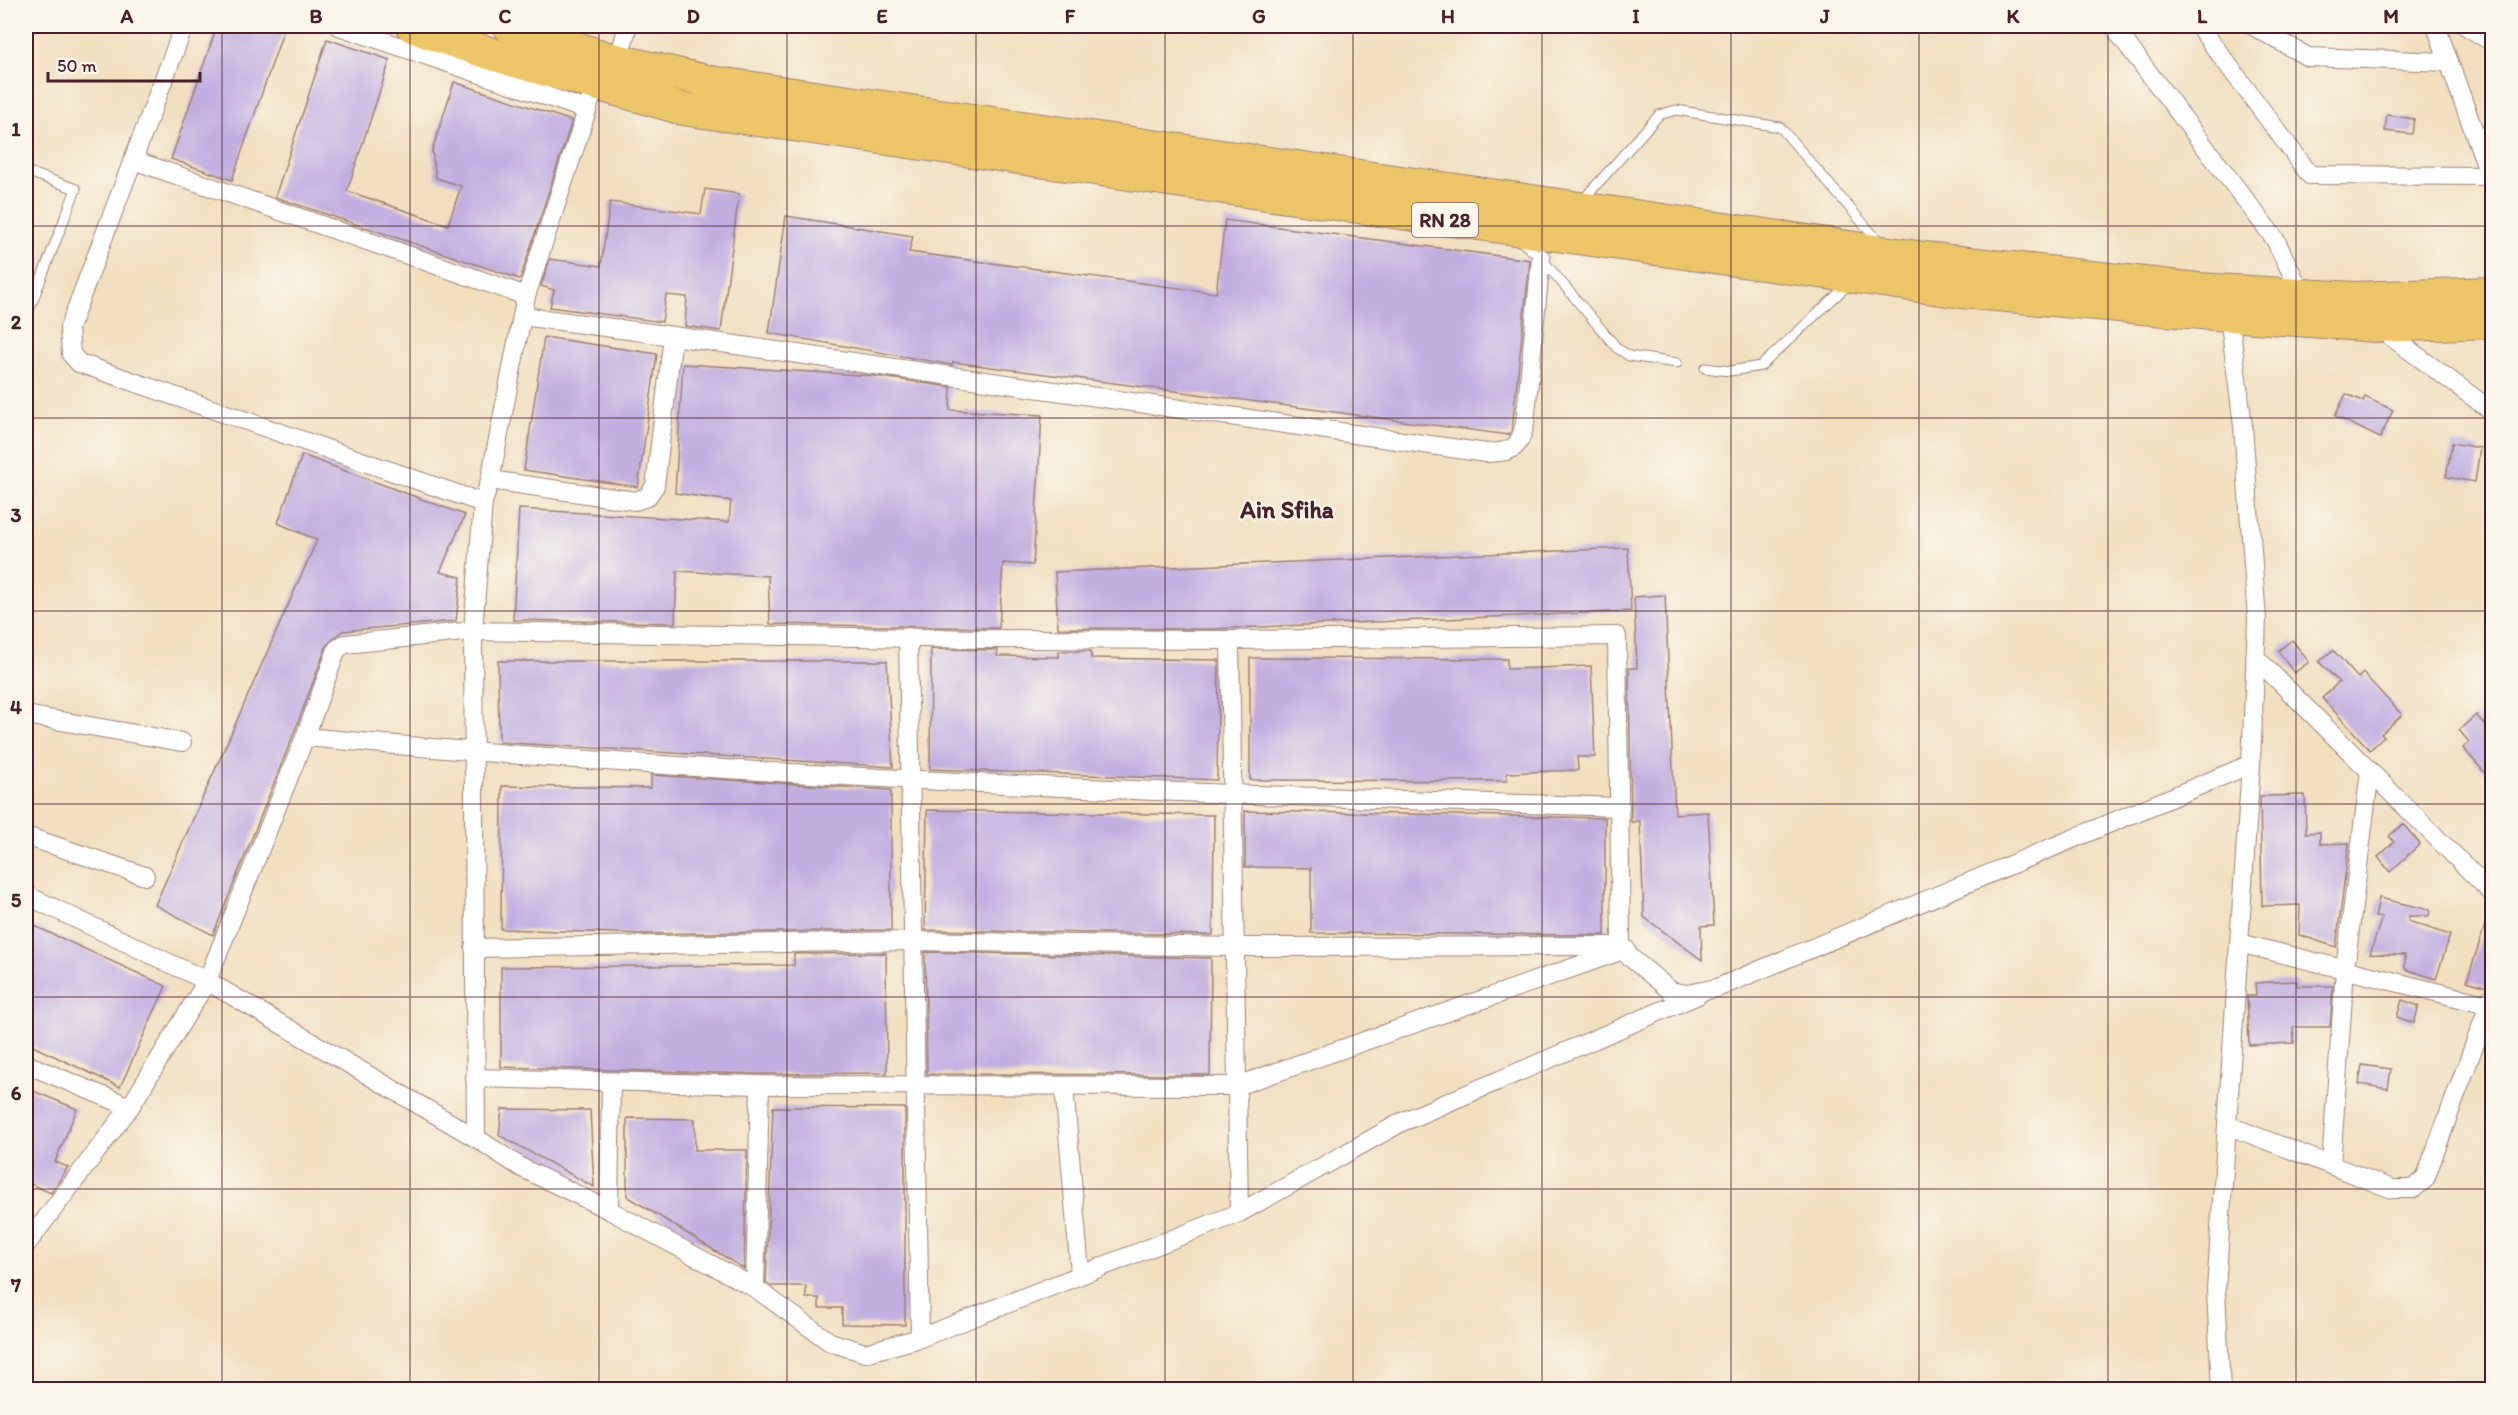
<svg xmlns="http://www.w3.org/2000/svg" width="2518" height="1415" font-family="Itim,sans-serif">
<rect width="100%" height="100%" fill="#fbf7ec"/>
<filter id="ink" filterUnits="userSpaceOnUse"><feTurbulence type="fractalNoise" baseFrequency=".0167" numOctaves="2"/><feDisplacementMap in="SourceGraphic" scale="12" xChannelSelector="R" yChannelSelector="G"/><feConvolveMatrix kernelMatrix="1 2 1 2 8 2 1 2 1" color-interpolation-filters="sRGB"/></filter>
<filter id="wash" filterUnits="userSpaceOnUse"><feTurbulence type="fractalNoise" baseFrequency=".008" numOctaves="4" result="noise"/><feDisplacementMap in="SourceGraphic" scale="24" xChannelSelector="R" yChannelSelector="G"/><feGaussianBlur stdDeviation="1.35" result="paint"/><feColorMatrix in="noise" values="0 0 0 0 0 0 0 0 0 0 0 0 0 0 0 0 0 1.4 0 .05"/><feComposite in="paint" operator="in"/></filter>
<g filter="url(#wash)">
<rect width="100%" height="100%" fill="#f1dfbf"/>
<g id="blocks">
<g fill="#c2afe0">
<polygon points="217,26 273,26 284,29 232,180 171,159"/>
<polygon points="327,39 390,60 347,191 448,225 461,186 436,178 432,151 454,82 572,121 520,279 275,197"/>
<polygon points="2387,115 2414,119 2412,134 2385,131"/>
<polygon points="705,189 739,194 721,331 685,326 687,297 666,295 662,322 550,307 554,290 541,286 550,259 601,266 610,202 701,214"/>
<polygon points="786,216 913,236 909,252 1216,293 1225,220 1530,260 1512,429 1509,435 953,362 952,365 769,333"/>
<polygon points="544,337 657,354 638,487 524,470"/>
<polygon points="683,364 875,376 951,387 950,410 1042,415 1033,565 1003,563 999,628 770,624 768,576 677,571 675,623 513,620 519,509 729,522 731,501 675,493"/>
<polygon points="2346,394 2363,401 2365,397 2393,410 2380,438 2335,416"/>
<polygon points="2452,443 2480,448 2475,482 2446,477"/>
<polygon points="302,455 465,515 440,572 461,577 456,621 342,631 327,645 294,733 213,935 155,905 317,540 278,523"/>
<polygon points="1628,548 1631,611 1213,629 1058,628 1055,572"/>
<polygon points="1665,595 1675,814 1708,812 1714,925 1701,926 1702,960 1644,917 1640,821 1631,822 1629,668 1637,668 1634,597"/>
<polygon points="2292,640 2309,662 2294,673 2278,651"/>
<polygon points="931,649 998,650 997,656 1059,657 1059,651 1091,651 1091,658 1219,660 1217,780 930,769"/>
<polygon points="2333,650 2358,678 2363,673 2402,715 2381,734 2384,737 2370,750 2322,698 2339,682 2319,662"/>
<polygon points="1250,658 1507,659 1507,669 1591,666 1595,757 1577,757 1578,770 1507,773 1507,781 1250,780"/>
<polygon points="498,661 887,661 893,767 499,742"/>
<polygon points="2476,715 2493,734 2493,782 2463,748 2469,742 2459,730"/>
<polygon points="651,775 891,790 891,930 645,934 501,929 502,786 651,788"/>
<polygon points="2305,795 2306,833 2320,832 2320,844 2349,843 2336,947 2299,935 2300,905 2262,906 2260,796"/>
<polygon points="927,810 1214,815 1213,935 925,930"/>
<polygon points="1245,811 1605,818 1605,935 1311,933 1311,868 1245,867"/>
<polygon points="2403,824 2420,844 2390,872 2378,857 2394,842 2389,836"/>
<polygon points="2379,898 2430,910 2429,916 2409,916 2408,921 2450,935 2436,979 2405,969 2405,955 2370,954 2382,917 2375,917"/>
<polygon points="2489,913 2493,914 2493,986 2487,987 2467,981"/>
<polygon points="26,922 166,986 120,1087 26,1043"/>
<polygon points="925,952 1211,958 1210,1075 927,1074"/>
<polygon points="886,953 887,1073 758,1074 501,1067 501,967 794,965 794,954"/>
<polygon points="2297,981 2297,986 2333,986 2330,1027 2293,1027 2294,1043 2249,1045 2247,996 2256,996 2255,983"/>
<polygon points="2402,1000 2419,1006 2414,1023 2397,1017"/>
<polygon points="2362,1065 2391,1069 2388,1089 2359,1084"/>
<polygon points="26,1088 77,1109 55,1162 68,1167 51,1193 26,1182"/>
<polygon points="773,1107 905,1108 905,1325 842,1324 842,1308 819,1308 819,1298 806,1298 806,1286 771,1286 766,1282"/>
<polygon points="502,1109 590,1110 594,1187 499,1135"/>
<polygon points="627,1118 695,1119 695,1150 747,1150 744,1269 627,1196"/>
</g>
</g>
</g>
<g filter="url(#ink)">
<use href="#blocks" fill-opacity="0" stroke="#9e7f75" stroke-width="1.5"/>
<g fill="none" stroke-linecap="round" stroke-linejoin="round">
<defs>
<g id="lane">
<polyline points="26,171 76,189 26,318"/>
<polyline points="1582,201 1659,115 1676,110 1780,127 1880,243"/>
<polyline points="1518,239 1541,258 1617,348 1629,356 1677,363"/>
<polyline points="1705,368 1730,371 1761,366 1850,283"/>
</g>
<g id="street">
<polyline points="184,26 69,328 71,354 79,363 483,503"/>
<polyline points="339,26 587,110"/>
<polyline points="2113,26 2275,239 2294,278 2294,294"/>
<polyline points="2199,26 2310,175 2492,176"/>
<polyline points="2253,26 2308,57 2449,62"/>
<polyline points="2436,26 2490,176"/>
<polyline points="2466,26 2492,42"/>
<polyline points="618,60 628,26"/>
<polyline points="133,160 526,296"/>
<path d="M522,316L673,336L1486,453C1512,452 1519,450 1525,423L1541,258"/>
<polyline points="2378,327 2492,411"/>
<polyline points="490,480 635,501 647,497 655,486 673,336"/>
<polyline points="908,637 920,1338"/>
<polyline points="1230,640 1239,1213"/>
<polyline points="2255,657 2492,893"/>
<polyline points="26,715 182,742"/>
<path d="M305,737C742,777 1181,794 1620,807"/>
<polyline points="26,836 145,876"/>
<polyline points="26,895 207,981 476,1138 522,1168 609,1210 755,1288 830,1342 865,1353 920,1338 1239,1213 1402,1122 1698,995"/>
<polyline points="2239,943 2488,1005"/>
<polyline points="474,948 912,941 1235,947 1621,946"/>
<polyline points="26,1064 130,1107"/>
<polyline points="475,1078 760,1085 1237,1086 1626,949"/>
<polyline points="1064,1086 1080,1273"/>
<polyline points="2227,1125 2392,1189 2413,1189 2425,1179 2492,997"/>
<polyline points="476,1138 473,631 483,503 490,480 526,296 596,83"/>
<polyline points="2331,1165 2345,969 2370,771"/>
<polyline points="609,1210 611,1083"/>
<polyline points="26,1245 130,1107 207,981 305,737 337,649 345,644 473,631 987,639 1230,640 1617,636 1621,946 1631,958 1671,991 1687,994 1717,988 2251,764"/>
<polyline points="755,1288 760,1085"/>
<polyline points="2221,1390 2216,1290 2251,764 2257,620 2243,426 2229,315"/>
</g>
<g id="highway">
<path d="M412,26C498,60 594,82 683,109L1308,200L1962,292L2188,312L2376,326L2492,322"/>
<polyline points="509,26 604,57 711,82 1924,258 2197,289 2355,298 2492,293"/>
</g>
</defs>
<use href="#lane" stroke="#9e7f75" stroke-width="11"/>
<use href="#street" stroke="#9e7f75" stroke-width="20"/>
<use href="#highway" stroke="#9e7f75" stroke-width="34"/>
<use href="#lane" stroke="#fff" stroke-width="9"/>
<use href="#street" stroke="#fff" stroke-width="18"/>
<use href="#highway" stroke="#edc569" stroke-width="32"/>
</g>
</g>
<path fill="none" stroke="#4a1f2b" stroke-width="1.5" stroke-opacity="0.55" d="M222,26V1390M410,26V1390M599,26V1390M787,26V1390M976,26V1390M1165,26V1390M1353,26V1390M1542,26V1390M1731,26V1390M1919,26V1390M2108,26V1390M2296,26V1390M26,226H2492M26,418H2492M26,611H2492M26,804H2492M26,997H2492M26,1189H2492"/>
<g text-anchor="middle" stroke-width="4.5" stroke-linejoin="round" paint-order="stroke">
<rect fill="#fbf7ec" stroke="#7f6065" stroke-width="1.5" x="1412" y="203" width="66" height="34" rx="4.5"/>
<g font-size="20" font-weight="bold" fill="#4a1f2b">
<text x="1445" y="227">RN 28</text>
</g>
<g font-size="24" font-weight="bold" fill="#4a1f2b" stroke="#fbf7ec">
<text x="1287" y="518">Ain Sfiha</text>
</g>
</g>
<rect width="2518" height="1415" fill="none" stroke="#fbf7ec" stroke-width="66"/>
<path d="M48 72v9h152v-9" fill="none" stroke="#4a1f2b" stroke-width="3"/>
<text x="57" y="72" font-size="18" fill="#4a1f2b" stroke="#fbf7ec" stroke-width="4.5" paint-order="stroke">50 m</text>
<rect x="33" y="33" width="2452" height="1349" fill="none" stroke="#4a1f2b" stroke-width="2"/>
<g font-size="20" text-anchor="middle" font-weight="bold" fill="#4a1f2b">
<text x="127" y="23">A</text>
<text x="316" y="23">B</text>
<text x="505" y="23">C</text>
<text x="693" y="23">D</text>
<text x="882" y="23">E</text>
<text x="1070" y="23">F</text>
<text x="1259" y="23">G</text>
<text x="1448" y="23">H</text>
<text x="1636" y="23">I</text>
<text x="1825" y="23">J</text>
<text x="2013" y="23">K</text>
<text x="2202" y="23">L</text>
<text x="2391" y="23">M</text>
<text x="16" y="136">1</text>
<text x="16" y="329">2</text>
<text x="16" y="522">3</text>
<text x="16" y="714">4</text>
<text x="16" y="907">5</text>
<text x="16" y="1100">6</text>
<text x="16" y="1292">7</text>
</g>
</svg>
